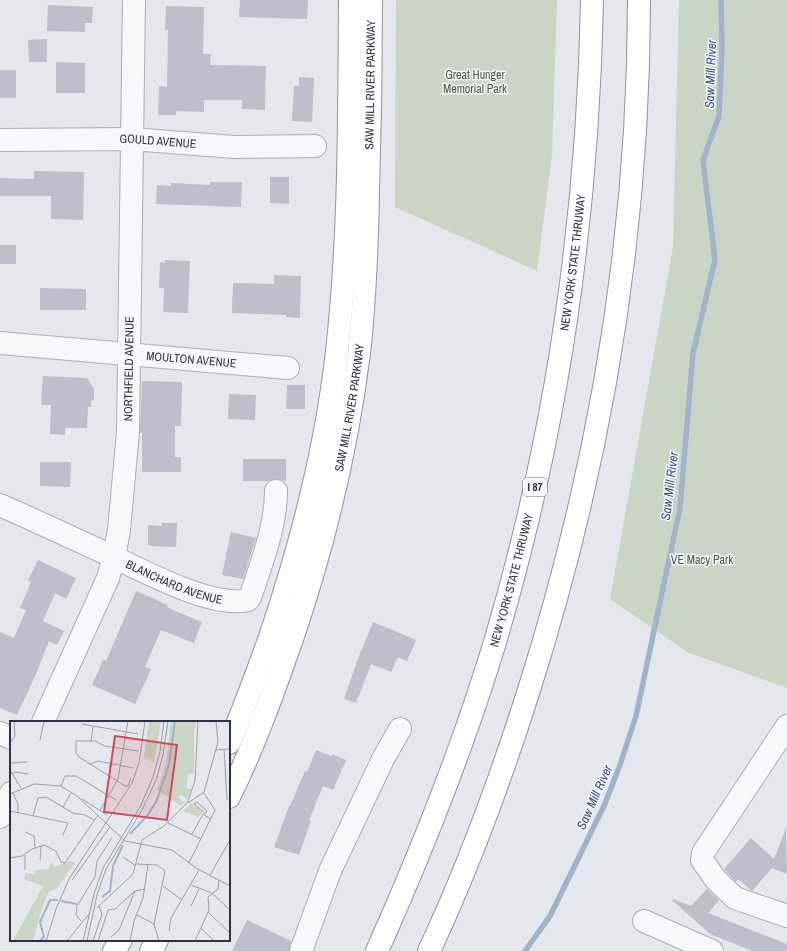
<svg xmlns="http://www.w3.org/2000/svg" width="787" height="951" font-family="'Archivo Narrow',sans-serif">
<rect width="100%" height="100%" fill="#e4e7ec"/>
<g fill="#c9d6c5">
<polygon points="396,0 557,0 552,155 537,271 395,207"/>
<polygon points="679,0 787,0 787,688 687,652 610,599 673,247"/>
</g>
<g fill="none" stroke-linecap="round" stroke-linejoin="round">
<polyline stroke="#9fb4cc" stroke-width="5.5" points="525,951 550,916 604,806 620,765 636,716 680,508 693,353 715,260 703,160 719,116 722,48 721,0"/>
</g>
<g fill="#bbc0ca">
<polygon points="240,0 308,0 307,19 239,17"/>
<polygon points="48,5 93,7 92,23 85,23 85,32 47,31"/>
<polygon points="166,6 204,7 203,54 211,54 210,65 266,66 265,110 242,109 242,100 204,100 204,112 176,111 176,115 158,115 159,86 167,87 168,30 165,30"/>
<polygon points="47,39 47,62 29,62 28,40"/>
<polygon points="56,62 85,63 85,93 56,93"/>
<rect x="0" y="70" width="16" height="28"/>
<polygon points="299,77 314,78 312,122 292,121 294,86 299,86"/>
<polygon points="34,171 84,172 83,220 51,219 51,196 0,196 0,178 34,179"/>
<polygon points="270,177 289,177 289,204 270,203"/>
<polygon points="210,182 242,182 241,207 156,204 157,185 171,186 171,183 210,185"/>
<rect x="0" y="245" width="16" height="19"/>
<polygon points="165,260 190,261 188,313 163,312 164,288 159,288 160,262 165,263"/>
<polygon points="274,275 301,276 300,318 286,317 286,315 232,313 233,283 274,284"/>
<polygon points="40,288 86,289 86,310 40,310"/>
<polygon points="43,376 87,378 94,389 94,399 91,401 91,407 88,407 87,428 65,428 65,435 50,434 51,405 41,405"/>
<polygon points="142,381 182,382 181,426 175,426 175,457 181,457 181,472 142,472 142,433 140,433"/>
<polygon points="287,385 305,385 305,409 286,409"/>
<polygon points="229,394 256,395 255,420 228,419"/>
<polygon points="243,459 286,459 286,481 276,479 269,481 243,481"/>
<polygon points="40,462 71,462 70,487 40,486"/>
<polygon points="162,523 177,523 176,547 151,546 151,545 148,545 148,525 162,526"/>
<polygon points="231,532 256,538 243,579 222,575"/>
<polygon points="38,560 76,578 66,599 55,593 43,621 64,631 57,645 49,641 36,674 17,715 0,708 0,632 14,638 26,610 20,608 31,582 28,580"/>
<polygon points="136,591 168,605 167,607 173,610 202,622 194,643 161,630 145,667 151,669 135,704 92,685 103,660 106,661"/>
<polygon points="373,622 416,640 407,661 398,657 391,672 371,664 356,703 344,699 361,650 362,650"/>
<polygon points="316,750 331,756 332,754 346,760 333,790 323,786 309,820 311,821 299,855 274,847 289,806 290,806 305,771 307,772"/>
<polygon points="786,828 787,874 772,868 752,891 738,879 736,882 724,869 751,838 774,859"/>
<polygon points="707,889 719,900 708,913 787,944 787,951 752,951 710,934 672,900 673,899 691,906"/>
<polygon points="247,920 291,941 289,951 232,951"/>
</g>
<g fill="none" stroke-linecap="round" stroke-linejoin="round">
<defs>
<g id="minor">
<path id="s1" d="M0,140L132,139L234,147L315,146"/>
<path id="s2" d="M0,343L288,368"/>
<path id="s3" d="M0,505C34,520 68,536 103,552C138,568 211,609 248,600L251,595C262,561 276,527 276,491"/>
<path id="s4" d="M43,722L108,578L114,557L119,530L128,432L134,0"/>
<polyline points="787,726 703,853 702,860 716,880 735,898 787,916"/>
<polyline points="0,733 11,738"/>
<polyline points="0,817 11,793"/>
<polyline points="644,921 712,951"/>
<polyline points="301,951 330,871 383,759 400,729"/>
</g>
<g id="highway">
<path d="M229,743C244,710 256,675 269,640C301,546 326,450 337,351C350,235 349,117 350,0"/>
<path id="s5" d="M229,797C255,744 275,688 294,633C325,541 347,449 359,353C365,300 367,246 368,193C370,129 371,64 371,0"/>
<polyline points="114,951 121,940"/>
<polyline points="151,951 157,940"/>
<path id="s6" d="M377,951C422,850 463,748 495,642C557,433 588,218 592,0"/>
<path d="M429,951C468,868 500,781 528,693C599,470 639,235 639,0"/>
</g>
</defs>
<use href="#minor" stroke="#a9aeb7" stroke-width="24"/>
<use href="#highway" stroke="#8b94a3" stroke-width="24"/>
<use href="#minor" stroke="#f7f8fa" stroke-width="22"/>
<use href="#highway" stroke="#fff" stroke-width="22"/>
</g>
<g text-anchor="middle" stroke-width="3" stroke-linejoin="round" paint-order="stroke">
<rect fill="#f4f6f9" stroke="#676e7b" stroke-width="1" x="523" y="478" width="24" height="18" rx="3"/>
<g font-size="11" font-weight="bold" fill="#2b3445">
<text x="535" y="491">I 87</text>
</g>
<g font-size="12" fill="#3f6138" stroke="#f4f6f9">
<text x="475" y="79">Great Hunger<tspan x="475" dy="14">Memorial Park</tspan></text>
<text x="702" y="564">VE Macy Park</text>
</g>
<g font-size="12" fill="#2b3445" stroke="#f4f6f9">
<text dy="4" stroke="none"><textPath href="#s5" startOffset="733">SAW MILL RIVER PARKWAY</textPath></text>
<text dy="4" stroke="none"><textPath href="#s1" startOffset="158">GOULD AVENUE</textPath></text>
<text dy="4" stroke="none"><textPath href="#s6" startOffset="719">NEW YORK STATE THRUWAY</textPath></text>
<text dy="4" stroke="none"><textPath href="#s2" startOffset="192">MOULTON AVENUE</textPath></text>
<text dy="4" stroke="none"><textPath href="#s4" startOffset="369">NORTHFIELD AVENUE</textPath></text>
<text dy="4" stroke="none"><textPath href="#s5" startOffset="409">SAW MILL RIVER PARKWAY</textPath></text>
<text dy="4" stroke="none"><textPath href="#s6" startOffset="395">NEW YORK STATE THRUWAY</textPath></text>
<text dy="4" stroke="none"><textPath href="#s3" startOffset="191">BLANCHARD AVENUE</textPath></text>
</g>
<g font-size="13" font-style="italic" fill="#34527a" stroke="#f4f6f9">
<text transform="translate(710 74) rotate(-88)" y="5">Saw Mill River</text>
<text transform="translate(669 486) rotate(-83)" y="5">Saw Mill River</text>
<text transform="translate(594 797) rotate(-66)" y="5">Saw Mill River</text>
</g>
</g>
<g transform="translate(10 721)">
<rect width="220" height="220" fill="#e4e7ec"/>
<path d="M139,0H151L144,42L134,36ZM161,0H186L184,12V52L178,53L176,67L182,68L177,77L170,74L168,77L174,81L171,85L147,69L156,42ZM181,82L193,91L188,96L174,90ZM60,140L65,142L47,167L39,171L32,186L23,220H3L33,165L14,158L16,152L24,154L26,149L38,148L42,141L44,146Z" fill="#c9d6c5"/>
<path fill="none" stroke="#9fb4cc" stroke-width="2" d="M120,113L138,94L147,79L159,43L165,0M92,176L100,170L103,145L113,124M51,180L67,183M30,220L34,216L30,201L40,179H48"/>
<path fill="none" stroke="#9a9fa9" stroke-width="1" d="M72,3L128,13M30,19L34,0M81,20L83,6M0,22L5,15L4,0M214,28L217,79M206,29L220,28M0,42L17,41M80,43L88,40L123,47M0,49L11,67M0,54L5,51L18,53M121,57L118,65H115L69,36L66,32V20H85L95,25L128,30M51,65L55,55H66L106,79M3,72L8,83V92M0,73L24,63L51,65L67,75L115,120L162,129L186,147L220,165M72,78L97,94M178,82L194,71L208,21L206,0M53,86L61,72M90,89L108,58L118,0M0,90L58,102L53,114M194,94L197,90L187,81L184,83L195,92M23,95L28,77L36,76L63,92L75,94L84,99M158,102L191,118M15,111L24,115L25,126M182,113L193,93L200,98M15,134V149M113,136L126,145M0,137L12,135L22,128L34,124L46,130L51,141L55,142L88,94M30,139L31,125M179,142L205,89L194,72M127,143L147,144L155,150L144,203L149,220M200,154L220,119M62,159L100,106M181,164L202,172L220,189M153,165L172,179M181,185L189,168M87,187L123,153L132,119L154,105L177,82L185,60L188,0M98,189L105,188L125,170L135,168M198,191L220,212M127,194L144,203M71,200L66,194L67,185L85,156L87,140L102,117M191,207L204,220M159,210L161,197L189,149M101,216L109,209L125,170M36,220L46,188L59,158L122,62L129,42L135,0M57,220L79,193M73,220L84,173L93,147L130,86L143,56L150,31L154,0M77,220L87,174L96,148L132,89L146,59L153,34L158,0M83,220L92,193L89,185M88,220L98,189M120,220L124,200L133,177L138,144M185,220L199,189L198,176L208,168L209,159"/>
<path fill="#d1495b" fill-opacity="0.15" stroke="#d1495b" stroke-width="2" d="M105,15L167,24L157,99L94,91Z"/>
<rect width="220" height="220" fill="none" stroke="#2b3445" stroke-width="2"/>
</g>
</svg>
